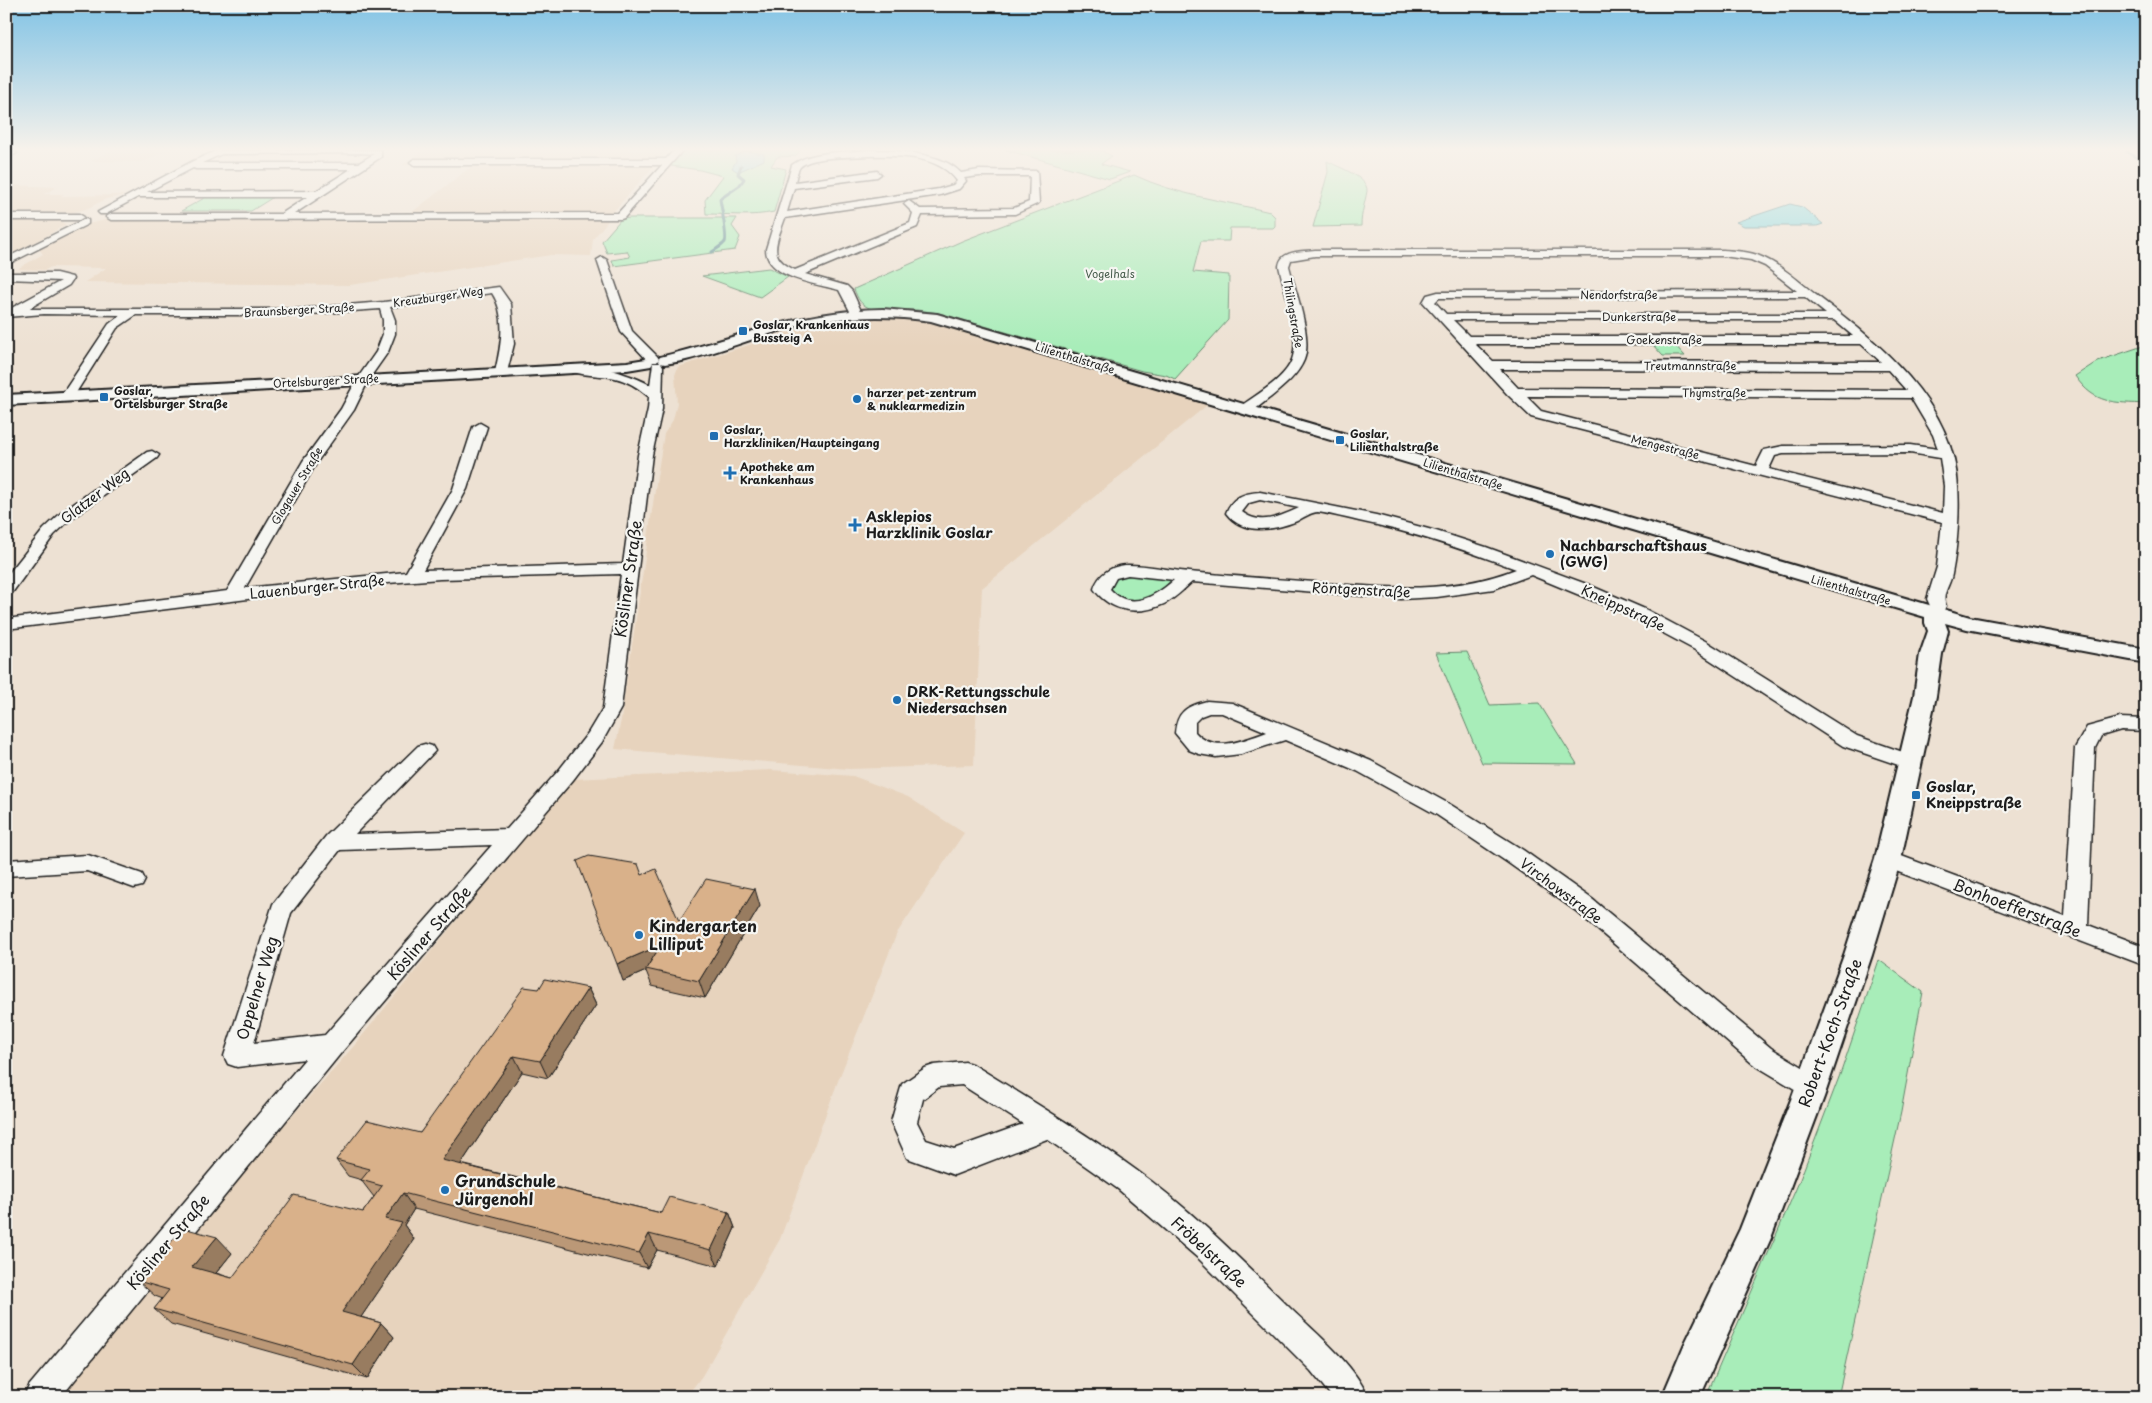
<svg xmlns="http://www.w3.org/2000/svg" width="2152" height="1403" font-family="'Playpen Sans',sans-serif">
<rect width="100%" height="100%" fill="#ede1d3"/>
<filter id="ink" filterUnits="userSpaceOnUse"><feTurbulence type="fractalNoise" baseFrequency=".02" numOctaves="2"/><feDisplacementMap in="SourceGraphic" scale="10" xChannelSelector="R" yChannelSelector="G"/><feConvolveMatrix kernelMatrix="1 2 1 2 8 2 1 2 1" color-interpolation-filters="sRGB"/></filter>
<g filter="url(#ink)">
<g fill="#e7d3bd">
<polygon points="113,150 167,150 143,162 90,161"/>
<polygon points="424,150 668,150 613,212 411,213 472,166 402,165"/>
<polygon points="10,185 58,187 44,194 64,194 61,196 126,195 106,199 86,209 75,212 6,213 6,187"/>
<polygon points="611,217 593,239 591,256 551,255 350,285 85,282 106,268 51,267 45,270 20,269 19,268 43,254 39,249 88,224 110,219"/>
<polygon points="6,220 59,221 66,224 50,234 6,257"/>
<polygon points="853,315 914,316 1211,402 982,588 974,765 849,769 615,749 621,720 657,477 664,434 673,420 677,403 675,375 678,367 765,340 805,325"/>
<polygon points="771,770 853,776 908,797 964,833 897,933 838,1081 780,1239 702,1376 686,1397 45,1397 353,1047 572,779"/>
</g>
<g fill="#a8edb9" stroke="#62846a">
<path d="M681,150H801L795,156L777,157L771,166L786,169L774,212C752,217 729,214 706,214L705,200L723,176L700,170L671,166L670,163Z"/>
<polygon points="1006,150 1100,150 1112,156 1101,164 1130,172 1110,179"/>
<path d="M1327,161C1338,167 1368,177 1367,191C1365,203 1361,213 1361,226L1313,227L1328,172Z"/>
<path d="M1134,175C1176,195 1225,201 1270,212L1275,217V226L1273,228H1230L1229,241H1201L1193,272L1229,275L1228,320L1175,379L1166,375L1142,371L939,313L917,310L872,309C860,305 858,299 854,289L962,241Z"/>
<polygon points="208,196 275,196 251,211 181,211"/>
<polygon points="630,218 737,218 732,226 740,237 735,250 614,266 612,260 630,257 627,251 607,253 602,241 621,219"/>
<polygon points="769,268 788,277 760,297 702,276"/>
<polygon points="1652,344 1674,344 1685,356 1663,356"/>
<path d="M2146,345V404C2114,402 2095,405 2075,376L2098,361Z"/>
<path d="M1125,575L1170,579V581C1153,599 1130,608 1109,591V583L1115,578Z"/>
<polygon points="1467,652 1490,705 1539,703 1577,764 1482,763 1436,653"/>
<polygon points="1879,960 1923,992 1901,1112 1838,1397 1706,1397 1799,1182 1841,1072"/>
</g>
<g fill="#88d9e0" stroke="#5d8d92">
<polygon points="746,151 764,154 764,160 738,172 732,168 736,161 735,156"/>
<polygon points="1790,204 1802,207 1823,224 1817,226 1744,226 1736,222"/>
</g>
<g fill="none" stroke-linecap="round" stroke-linejoin="round">
<g stroke="#5d8d92" stroke-width="3">
<polyline points="2127,152 2146,163"/>
<path d="M712,252C716,249 722,246 725,242C728,238 721,207 720,199L739,186L744,179L738,174L741,166"/>
</g>
<defs>
<g id="minor">
<polygon points="6,150 17,153 6,159"/>
<path d="M218,150H381V157L294,214L618,213L662,165H414L410,162L414,159H666L674,150H683L624,218L621,219L111,220L106,217L111,214H281L307,197H138L106,214H100L98,212L193,161ZM362,153L374,154L359,163H202L222,154ZM193,168L196,169H351L316,191L147,192Z"/>
<path d="M868,150C894,150 942,152 961,173L979,170L1037,171L1039,203L1015,214L922,215L917,227L805,274L847,286L852,291L862,313L860,315H852L839,290C818,284 766,278 766,249L792,165C812,150 844,153 868,150ZM868,156C897,155 939,155 957,181L953,185L939,189L787,212L794,188L877,177L881,174L877,171L795,182C796,178 797,171 800,167C810,156 853,157 868,156ZM979,176H1030L1029,202L1014,208L920,209L909,201L904,204L913,213L910,223L795,270C766,257 777,242 785,218L940,195L959,189L966,181L964,178Z"/>
<polygon points="6,214 79,214 84,217 79,220 6,220"/>
<polygon points="85,219 88,220 88,224 6,265 6,258"/>
<path d="M1315,250H1723C1734,251 1746,251 1757,255C1779,263 1798,281 1816,295C1878,342 1954,402 1958,487C1960,512 1957,549 1952,574C1950,586 1941,594 1946,606L1944,610H1932L1927,599L1937,567L1942,522L1531,417L1508,395L1423,302L1427,295L1438,292L1797,291L1765,266L1751,260L1723,256H1315L1291,260L1289,266C1295,290 1313,337 1304,360C1298,375 1283,387 1271,397C1262,403 1252,415 1241,412L1239,409L1241,406C1257,394 1280,382 1290,364C1303,342 1284,290 1279,266C1281,250 1301,252 1315,250ZM1805,297L1826,314H1446L1435,302L1439,298ZM1453,320H1834L1853,336H1469ZM1475,344H1861L1881,362L1493,361ZM1500,369L1888,370L1906,390L1518,388ZM1526,396L1911,398L1933,435L1938,449L1910,445L1783,446L1764,450L1756,466L1541,411ZM1910,453L1940,458L1944,486L1943,513L1769,469L1775,456L1783,454Z"/>
<polygon points="602,257 607,260 632,331 657,356 659,359 657,362 649,362 621,332 597,260"/>
<path d="M6,273H56L72,277L73,279L69,285L28,309H297L384,302L499,287L511,304L514,344L507,372L501,376L495,372C501,346 507,316 492,293L390,307L395,320V334L388,352L369,379L354,410L317,462L245,588L406,572L453,489L473,427L480,423L487,427L467,489L423,570L623,564L638,455L648,409L649,397C639,388 628,381 615,378C604,375 575,376 569,369C580,357 636,376 650,385L653,363H661L663,366L662,409L652,455L621,708L602,742L573,780L341,1053L61,1397H24L29,1386L305,1059L237,1067L228,1064L224,1056L273,904L326,836L418,746L425,744L432,746L435,751L355,834L507,829L559,770L588,733L603,708L621,574L440,579L362,585L6,629V619L227,591L303,461L341,409L357,379L376,352L383,334V320L380,309L297,315H136L117,328L72,399L67,400L61,396L109,324L121,315L44,314L6,317V311L61,281L6,279ZM492,845L325,1035L254,1043L291,913L340,850Z"/>
<polygon points="152,451 159,455 157,458 71,519 54,535 12,593 6,594 6,577 44,529 61,513 147,452"/>
<path d="M1260,492L1376,515L1436,531L1486,547L1589,585L1647,610L1707,642L1857,736L1917,757L1920,762L1917,767L1910,769L1843,746L1695,650L1635,618L1531,575L1494,589L1437,597L1401,599L1192,582C1183,590 1174,599 1164,604C1139,616 1110,612 1094,589C1098,574 1112,565 1128,565C1148,565 1169,570 1189,572C1230,576 1272,579 1314,582C1383,588 1450,595 1516,569C1465,550 1413,532 1359,521C1346,518 1331,514 1318,512C1311,512 1303,518 1297,521C1275,530 1243,536 1226,513C1232,497 1244,493 1260,492ZM1260,500L1299,508C1279,517 1260,526 1242,512L1249,503ZM1128,575L1174,580C1156,596 1130,612 1110,589L1116,578Z"/>
<path d="M1207,701L1232,703L1371,761L1451,805L1523,850L1592,899L1771,1048L1821,1078L1825,1086L1821,1094L1812,1098L1803,1094L1753,1064L1576,911L1507,862L1437,815L1357,771L1285,740L1241,754L1216,757L1199,754L1189,750L1175,733C1177,711 1187,706 1207,701ZM1209,713H1222L1267,732C1244,740 1214,754 1195,732V722L1201,716Z"/>
<polygon points="2120,718 2146,719 2146,731 2121,730 2101,736 2095,748 2088,925 2146,947 2146,966 1880,865 1877,859 1880,853 1888,851 2065,917 2075,748 2087,727"/>
<polygon points="88,855 142,874 145,880 142,886 134,888 87,871 6,876 6,860"/>
<path d="M965,1062L974,1065C1029,1099 1084,1132 1136,1170C1192,1210 1242,1261 1291,1309C1317,1334 1354,1364 1368,1397H1332L1311,1371L1199,1259L1118,1189L1047,1139L954,1175L907,1158L891,1122L902,1084L925,1068L934,1065ZM962,1085L1023,1124L954,1149L926,1140L917,1122L923,1099L939,1087Z"/>
</g>
<g id="tertiary">
<path d="M883,309L937,314L1970,617L2146,649V663L1967,629L1945,623L1948,631L1942,654L1936,696L1901,859L1872,955L1824,1097L1771,1238L1700,1397H1662L1685,1343L1740,1229L1792,1097L1844,955L1875,859L1914,696L1920,654L1928,631L1925,623V617L931,321C883,314 835,316 789,328C753,338 719,352 682,361L665,364L660,363L658,360L660,357C736,338 803,310 883,309Z"/>
<polygon points="646,359 651,360 653,363 651,366 627,370 6,405 6,395 627,362"/>
</g>
<polygon id="primary" points="2139,150 2146,150 2146,155"/>
</defs>
<use href="#minor" stroke="#1c1c1c" stroke-width="3"/>
<use href="#tertiary" stroke="#1c1c1c" stroke-width="4"/>
<use href="#primary" stroke="#1c1c1c" stroke-width="3"/>
<use href="#minor" fill="#f6f6f2" fill-rule="evenodd"/>
<use href="#tertiary" fill="#f6f6f2" fill-rule="evenodd"/>
<use href="#primary" fill="#f4e382" fill-rule="evenodd"/>
</g>
<g fill="#bb9877" stroke="#1c1c1c">
<polygon points="760,906 705,998 652,986 646,971 623,981 679,921"/>
<polygon points="588,988 596,1005 548,1078 522,1072 461,1164 661,1213 729,1212 735,1228 718,1266 657,1250 647,1268 414,1209 404,1225 414,1239 361,1317 381,1323 394,1337 367,1379 171,1324 154,1309 163,1299 155,1296 138,1281 232,1253 216,1273 232,1278 363,1212 374,1197 361,1180 362,1180 348,1176 336,1160 420,1133 539,989"/>
</g>
<g fill="#987c61" stroke="#1c1c1c">
<polygon points="755,889 760,906 705,998 699,981"/>
<polygon points="661,945 646,969 646,971 623,981 617,964"/>
<polygon points="588,988 596,1005 548,1078 540,1061"/>
<polygon points="514,1056 522,1072 453,1176 442,1160"/>
<polygon points="403,1193 414,1209 404,1225 414,1239 355,1326 342,1312 385,1219"/>
<polygon points="729,1212 735,1228 718,1266 711,1250"/>
<polygon points="649,1234 657,1250 647,1268 639,1253"/>
<polygon points="217,1237 232,1253 208,1283 192,1267"/>
<polygon points="381,1323 394,1337 367,1379 353,1365"/>
</g>
<g fill="#d9b18a" stroke="#1c1c1c">
<polygon points="589,856 638,864 642,875 656,869 679,921 706,879 755,889 699,981 646,969 661,945 617,964 577,861"/>
<polygon points="545,979 588,988 540,1061 514,1056 442,1160 661,1213 669,1197 729,1212 711,1250 649,1234 639,1253 403,1193 385,1219 402,1223 342,1312 381,1323 353,1365 154,1309 169,1290 138,1281 183,1228 217,1237 192,1267 232,1278 294,1195 363,1212 382,1186 361,1180 370,1169 336,1160 367,1120 420,1133 524,987 539,989"/>
</g>
</g>
<linearGradient id="sky" x2="0" y2="1"><stop stop-color="#81c3e5"/><stop offset="0.43" stop-color="#f7f2eb"/><stop offset="1" stop-color="#f7f2eb" stop-opacity="0"/></linearGradient>
<rect width="2152" height="347" fill="url(#sky)"/>
<g fill="#1f6fb2" stroke="#f6f6f2" stroke-width="2">
<rect x="738" y="326" width="10" height="10" rx="2.5"/>
<rect x="99" y="392" width="10" height="10" rx="2.5"/>
<circle cx="857" cy="399" r="5"/>
<rect x="709" y="431" width="10" height="10" rx="2.5"/>
<rect x="1335" y="435" width="10" height="10" rx="2.5"/>
<path d="M727.5 465.5h5v5h5v5h-5v5h-5v-5h-5v-5h5z"/>
<path d="M852.5 517.5h5v5h5v5h-5v5h-5v-5h-5v-5h5z"/>
<circle cx="1550" cy="554" r="5"/>
<circle cx="897" cy="700" r="5"/>
<rect x="1911" y="790" width="10" height="10" rx="2.5"/>
<circle cx="639" cy="935" r="5"/>
<circle cx="445" cy="1190" r="5"/>
</g>
<g text-anchor="middle" stroke-width="4.5" stroke-linejoin="round" paint-order="stroke">
<g font-size="11" fill="#465b4b" stroke="#f6f6f2">
<text x="1110" y="278">Vogelhals</text>
</g>
<g font-size="11" fill="#1c1c1c" stroke="#f6f6f2">
<text x="1619" y="299">Nendorfstraße</text>
<text transform="translate(438 297) rotate(-8)" y="4">Kreuzburger Weg</text>
<text transform="translate(299 310) rotate(-3)" y="4">Braunsberger Straße</text>
<text transform="translate(1293 313) rotate(80)" y="4">Thilingstraße</text>
<text x="1639" y="321">Dunkerstraße</text>
<text x="1664" y="344">Goekenstraße</text>
<text transform="translate(1075 358) rotate(17)" y="4">Lilienthalstraße</text>
<text x="1690" y="370">Treutmannstraße</text>
<text transform="translate(326 381) rotate(-3)" y="4">Ortelsburger Straße</text>
<text x="1714" y="397">Thymstraße</text>
<text transform="translate(1665 447) rotate(14)" y="4">Mengestraße</text>
<text transform="translate(1463 474) rotate(17)" y="4">Lilienthalstraße</text>
<text transform="translate(297 486) rotate(-59)" y="4">Glogauer Straße</text>
<text transform="translate(1851 590) rotate(16)" y="4">Lilienthalstraße</text>
</g>
<g font-size="11" font-weight="bold" fill="#1c1c1c" stroke="#f6f6f2" text-anchor="start">
<text x="753" y="329">Goslar, Krankenhaus<tspan x="753" dy="13">Bussteig A</tspan></text>
<text x="114" y="395">Goslar,<tspan x="114" dy="13">Ortelsburger Straße</tspan></text>
<text x="867" y="397">harzer pet-zentrum<tspan x="867" dy="13">&amp; nuklearmedizin</tspan></text>
<text x="724" y="434">Goslar,<tspan x="724" dy="13">Harzkliniken/Haupteingang</tspan></text>
<text x="1350" y="438">Goslar,<tspan x="1350" dy="13">Lilienthalstraße</tspan></text>
<text x="740" y="471">Apotheke am<tspan x="740" dy="13">Krankenhaus</tspan></text>
</g>
<g font-size="14" fill="#1c1c1c" stroke="#f6f6f2">
<text transform="translate(95 496) rotate(-37)" y="5">Glatzer Weg</text>
<text transform="translate(317 587) rotate(-6)" y="5">Lauenburger Straße</text>
<text transform="translate(1361 590) rotate(3)" y="5">Röntgenstraße</text>
<text transform="translate(1623 608) rotate(25)" y="5">Kneippstraße</text>
<text transform="translate(1561 891) rotate(37)" y="5">Virchowstraße</text>
</g>
<g font-size="14" font-weight="bold" fill="#1c1c1c" stroke="#f6f6f2" text-anchor="start">
<text x="866" y="522">Asklepios<tspan x="866" dy="16">Harzklinik Goslar</tspan></text>
<text x="1560" y="551">Nachbarschaftshaus<tspan x="1560" dy="16">(GWG)</tspan></text>
<text x="907" y="697">DRK-Rettungsschule<tspan x="907" dy="16">Niedersachsen</tspan></text>
<text x="1926" y="792">Goslar,<tspan x="1926" dy="16">Kneippstraße</tspan></text>
</g>
<g font-size="16" fill="#1c1c1c" stroke="#f6f6f2">
<text transform="translate(628 579) rotate(-82)" y="6">Kösliner Straße</text>
<text transform="translate(2017 908) rotate(21)" y="6">Bonhoefferstraße</text>
<text transform="translate(429 933) rotate(-49)" y="6">Kösliner Straße</text>
<text transform="translate(257 988) rotate(-73)" y="6">Oppelner Weg</text>
<text transform="translate(1830 1033) rotate(-70)" y="6">Robert-Koch-Straße</text>
<text transform="translate(168 1242) rotate(-50)" y="6">Kösliner Straße</text>
<text transform="translate(1209 1252) rotate(43)" y="6">Fröbelstraße</text>
</g>
<g font-size="16" font-weight="bold" fill="#1c1c1c" stroke="#f6f6f2" text-anchor="start">
<text x="649" y="932">Kindergarten<tspan x="649" dy="18">Lilliput</tspan></text>
<text x="455" y="1187">Grundschule<tspan x="455" dy="18">Jürgenohl</tspan></text>
</g>
</g>
<rect width="2152" height="1403" fill="none" stroke="#f6f6f2" stroke-width="25"/>
<rect x="12" y="12" width="2127" height="1378" fill="none" stroke="#1c1c1c" stroke-width="2" filter="url(#ink)"/>
</svg>
